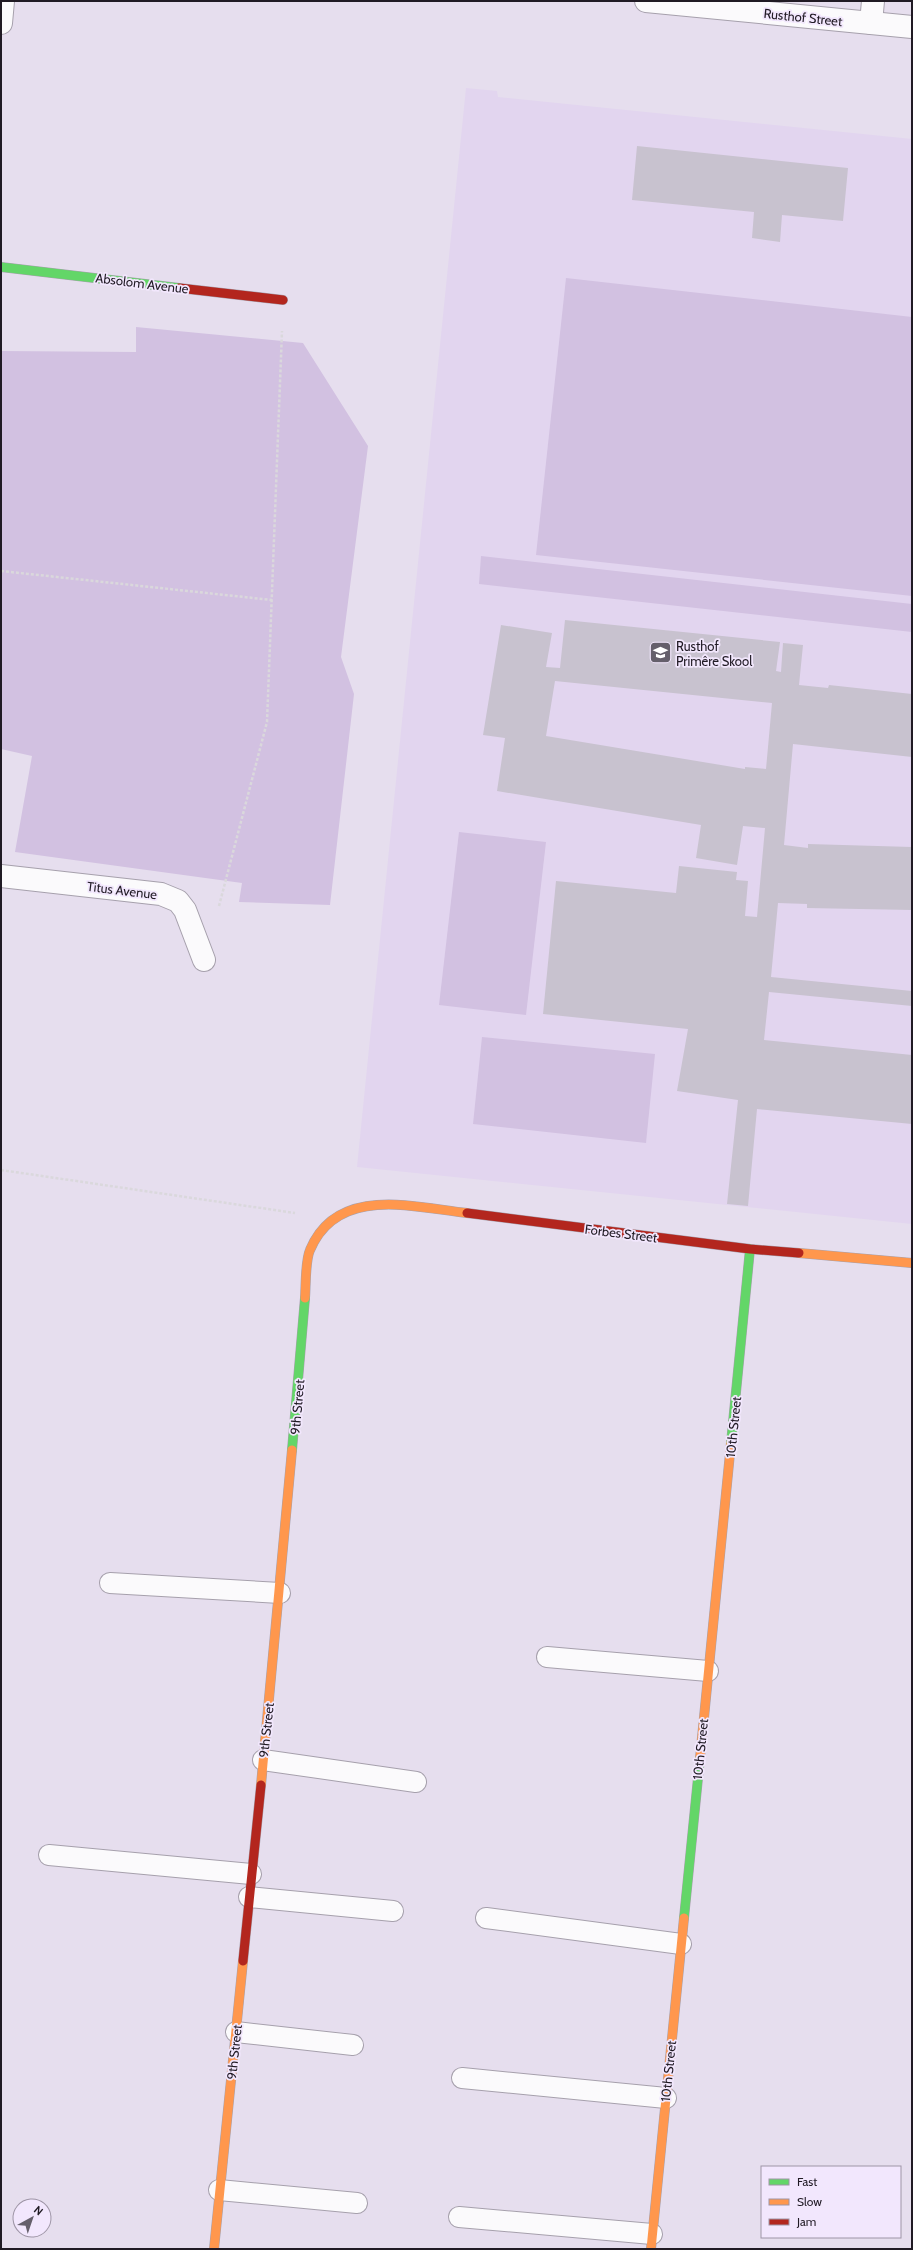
<svg xmlns="http://www.w3.org/2000/svg" width="913" height="2250" font-family="Cabin,sans-serif">
<rect width="100%" height="100%" fill="#e6deee"/>
<polygon fill="#e2d5ef" points="466,88 497,91 498,97 912,139 912,1224 357,1167"/>
<g fill="#d2c1e1">
<polygon points="566,278 912,317 912,596 536,555"/>
<polygon points="136,327 303,343 368,446 341,657 354,694 330,905 239,902 242,883 15,852 32,756 1,749 1,351 136,352"/>
<polygon points="481,556 912,604 912,632 479,584"/>
<polygon points="459,832 546,842 526,1015 439,1005"/>
<polygon points="482,1037 655,1054 646,1143 473,1124"/>
</g>
<g fill="#c8c2cf" fill-rule="evenodd">
<polygon points="637,146 848,168 843,221 782,215 780,242 752,238 754,212 632,200"/>
<path d="M565,620L780,642L776,671L781,672L783,643L803,645L799,685L828,688L829,685L912,694V757L793,744L784,845L808,848V844L912,847V910L807,908V904L778,903L771,977L912,991V1006L769,992L764,1040L912,1055V1124L757,1109L748,1206L727,1204L738,1100L677,1091L688,1029L543,1014L556,881L676,893L679,866L737,872L736,880L748,881L745,916L757,917L765,828L743,826L737,865L696,858L701,825L497,791L505,738L483,735L501,625L552,633L546,667L560,668ZM555,681L772,703L766,769L745,767V769L546,736Z"/>
</g>
<g fill="none" stroke-linecap="round" stroke-linejoin="round">
<defs>
<g id="lane">
<polyline points="110,1583 280,1593"/>
<polyline points="547,1657 708,1671"/>
<polyline points="263,1760 416,1782"/>
<polyline points="49,1855 251,1874"/>
<polyline points="249,1897 393,1911"/>
<polyline points="486,1918 681,1944"/>
<polyline points="236,2032 353,2045"/>
<polyline points="462,2078 666,2098"/>
<polyline points="219,2190 357,2203"/>
<polyline points="459,2217 652,2234"/>
</g>
<g id="street">
<polyline points="646,1 912,27"/>
<polyline points="1,23 3,1"/>
<polyline points="871,23 873,1"/>
<polyline points="1,876 161,894 178,901 185,910 204,960"/>
</g>
<g id="fast">
<polyline points="1,267 179,288"/>
<polyline points="731,1443 750,1249"/>
<polyline points="292,1450 305,1298"/>
<polyline points="684,1918 700,1758"/>
</g>
<g id="slow">
<polyline points="799,1253 912,1263"/>
<path d="M305,1298C306,1286 305,1261 310,1250C337,1185 413,1207 467,1213"/>
<polyline points="700,1758 731,1443"/>
<polyline points="261,1785 292,1450"/>
<polyline points="214,2249 243,1961"/>
<polyline points="651,2249 684,1918"/>
</g>
<g id="jam">
<polyline points="179,288 283,300"/>
<polyline points="467,1213 750,1249 799,1253"/>
<polyline points="243,1961 261,1785"/>
</g>
</defs>
<use href="#lane" stroke="#a6a0ac" stroke-width="22"/>
<use href="#street" stroke="#a6a0ac" stroke-width="24"/>
<use href="#fast" stroke="#a6a0ac" stroke-width="10"/>
<use href="#slow" stroke="#a6a0ac" stroke-width="10"/>
<use href="#jam" stroke="#a6a0ac" stroke-width="10"/>
<g stroke="#dad8dc" stroke-width="2.5" stroke-dasharray="3 2" stroke-linecap="butt">
<polyline points="1,571 272,600"/>
<polyline points="219,906 267,722 282,331"/>
<polyline points="1,1170 295,1213"/>
</g>
<use href="#lane" stroke="#fbfafc" stroke-width="20"/>
<use href="#street" stroke="#fbfafc" stroke-width="22"/>
<use href="#fast" stroke="#63d668" stroke-width="9"/>
<use href="#slow" stroke="#ff974d" stroke-width="9"/>
<use href="#jam" stroke="#b3261e" stroke-width="9"/>
</g>
<defs>
<symbol id="school-square" viewBox="-11 -11 22 22"><rect x="-9" y="-9" width="18" height="18" rx="4" fill="#655f6b" stroke="#f2e7fd"/><path d="M0-5L7-2L0 1L-7-2ZM-4 1L0 2.5L4 1V4Q0 6-4 4Z" fill="#fff"/></symbol>
</defs>
<g fill-rule="evenodd">
<use href="#school-square" x="648" y="640" width="25" height="25"/>
</g>
<g text-anchor="middle" stroke-width="3.5" stroke-linejoin="round" paint-order="stroke">
<g font-size="13" fill="#201a24" stroke="#f2e7fd">
<text transform="translate(803 17) rotate(6)" y="5">Rusthof Street</text>
<text transform="translate(142 283) rotate(7)" y="5">Absolom Avenue</text>
<text transform="translate(122 890) rotate(7)" y="5">Titus Avenue</text>
<text transform="translate(621 1233) rotate(7)" y="5">Forbes Street</text>
<text transform="translate(297 1407) rotate(-85)" y="5">9th Street</text>
<text transform="translate(733 1427) rotate(-84)" y="5">10th Street</text>
<text transform="translate(266 1730) rotate(-84)" y="5">9th Street</text>
<text transform="translate(700 1749) rotate(-84)" y="5">10th Street</text>
<text transform="translate(234 2052) rotate(-84)" y="5">9th Street</text>
<text transform="translate(668 2071) rotate(-84)" y="5">10th Street</text>
</g>
<g font-size="13" fill="#201a24" stroke="#f2e7fd" text-anchor="start">
<text x="676" y="651">Rusthof<tspan x="676" dy="15">Primêre Skool</tspan></text>
</g>
</g>
<rect width="913" height="2250" fill="none" stroke="#201a24" stroke-width="4"/>
<rect x="761" y="2166" width="140" height="72" fill="#f2e7fd" stroke="#9e95a6"/>
<rect x="769" y="2179" width="20" height="6" fill="#63d668" stroke="#9e95a6"/>
<text x="797" y="2186" font-size="12" fill="#201a24">Fast</text>
<rect x="769" y="2199" width="20" height="6" fill="#ff974d" stroke="#9e95a6"/>
<text x="797" y="2206" font-size="12" fill="#201a24">Slow</text>
<rect x="769" y="2219" width="20" height="6" fill="#b3261e" stroke="#9e95a6"/>
<text x="797" y="2226" font-size="12" fill="#201a24">Jam</text>
<g transform="translate(32 2218) rotate(40)"><circle r="19" fill="#f2e7fd" stroke="#9e95a6"/>
<path d="M0-3L7 15L0 10L-7 15Z" fill="#655f6b"/>
<text y="-6" font-size="11" font-weight="bold" text-anchor="middle" fill="#201a24">N</text>
</g>
</svg>
